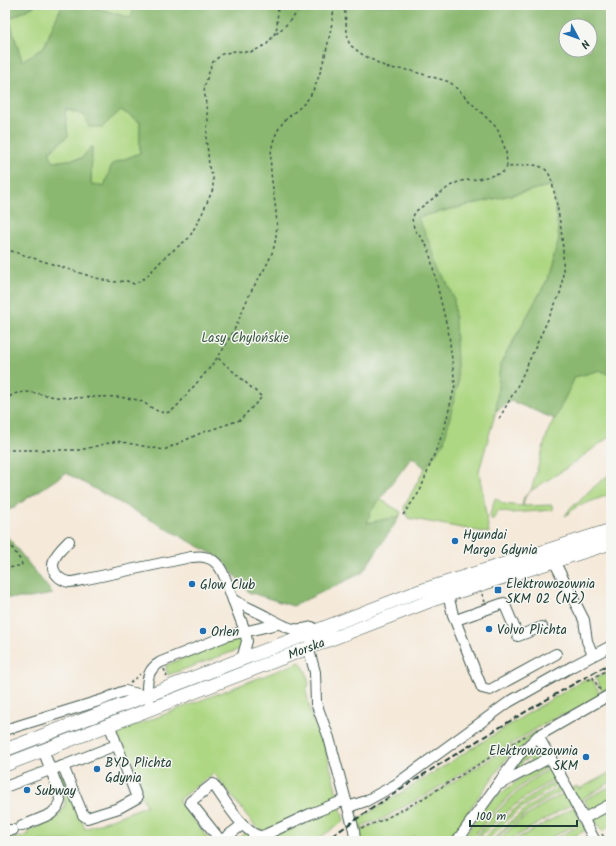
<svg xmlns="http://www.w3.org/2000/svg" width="616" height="846" font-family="Kalam,sans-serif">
<rect width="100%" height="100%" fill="#f6f6f2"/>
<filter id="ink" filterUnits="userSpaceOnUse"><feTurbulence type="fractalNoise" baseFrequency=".025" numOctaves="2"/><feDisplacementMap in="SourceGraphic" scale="8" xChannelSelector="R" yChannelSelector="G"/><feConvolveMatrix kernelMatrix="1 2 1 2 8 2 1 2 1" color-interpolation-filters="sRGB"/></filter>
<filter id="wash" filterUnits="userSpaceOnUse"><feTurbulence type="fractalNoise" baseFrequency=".012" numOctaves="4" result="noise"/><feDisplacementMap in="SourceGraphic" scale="16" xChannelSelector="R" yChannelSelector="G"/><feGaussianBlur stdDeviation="0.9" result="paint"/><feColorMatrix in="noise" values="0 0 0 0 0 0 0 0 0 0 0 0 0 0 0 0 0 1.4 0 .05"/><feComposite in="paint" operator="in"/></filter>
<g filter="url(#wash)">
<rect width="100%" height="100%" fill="#f5e9d9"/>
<g fill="#add782" stroke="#668a5b">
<polygon points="36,5 62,5 44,47 22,61 9,19"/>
<polygon points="86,5 135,5 131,18"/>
<polygon points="64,109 84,115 102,127 121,110 140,122 140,153 112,164 104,187 91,184 92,147 82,158 53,162 49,152 68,136"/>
<polygon points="553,185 559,238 547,280 500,365 496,411 479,471 489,533 408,518 404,507 425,468 444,442 418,217"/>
<polygon points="600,370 611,376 611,438 609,437 565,469 532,490 525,497 523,506 552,505 553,510 511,513 498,511 492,521 490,515 495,498 504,504 522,506 524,497 531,491 548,431 575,377"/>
<polygon points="611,473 611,494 576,507 565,516 572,506 578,503 589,491"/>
<polygon points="380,499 401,512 400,516 367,523 371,511"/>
<polygon points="238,637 242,638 243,648 168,675 166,669 166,665"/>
<path d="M300,662L306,671L309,684L306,691L312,719L321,734L325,747L344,821L315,841H235L246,832L254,839L264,830H260L255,826L214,773L178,800L210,841H5V839H9L15,837L16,839L29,834L28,831C40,825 66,818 65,801C65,792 59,782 56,773H60L65,777L85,829L146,806L116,733Z"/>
<polygon points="611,665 611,687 605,690 604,694 595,678 600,675 601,677 605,675 604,673 608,671 606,668"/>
<path d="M587,678L589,681L592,679L600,694L597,696L598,697L566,715L562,714L546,723L545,726L544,724L429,793L382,819L361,826L363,829L390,818L406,810L537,731V732L516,754L512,751L461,821L465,824L452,841H418L414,836C406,841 398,843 389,840L387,841H361L356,821L527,714Z"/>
<path d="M534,746C540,748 542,752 541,757L529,766L528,763L531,760L529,758L521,763L523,766L527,764L528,766L508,778L528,749Z"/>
<path d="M549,761L551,765C514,788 496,807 470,841H461L488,803L532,770Z"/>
<path d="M552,767L558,777C524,796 503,813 476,841H473C495,811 520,786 552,767Z"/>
<polygon points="611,772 611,782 578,801 571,789 577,786 579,789"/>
<path d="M559,779L560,782L516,812L487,841H481C503,817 530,795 559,779Z"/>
<polygon points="562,785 564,789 532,809 492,841 510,822 527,808"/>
<polygon points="611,786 611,803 591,811 584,800"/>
<polygon points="566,792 572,804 508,841 496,841 521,820 541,806"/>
<polygon points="574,807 586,830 565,841 552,841 578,826 577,824 545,841 513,841"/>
<polygon points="611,809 611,826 602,831 593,817"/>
</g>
<g fill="#8ab870" stroke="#547a52" fill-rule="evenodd">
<path d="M5,5H36L9,19L22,61L44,47L62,5H86L131,18L135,5H611V376L600,370L575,377L555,419L511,401L496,411L500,365L547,280L559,239L553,185L418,217L454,299L458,383L444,442L425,468L412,457L371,511L367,523L400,516L362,573L293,606L248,592L225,563L218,557L66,473L5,513ZM566,26H590V50H566ZM65,109L84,115L89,127H102L121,110L140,122V153L112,164L104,187L91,184L92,146L82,158L53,162L49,151L68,136Z"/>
<polygon points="5,534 6,535 53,594 30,598 5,598"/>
</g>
</g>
<g filter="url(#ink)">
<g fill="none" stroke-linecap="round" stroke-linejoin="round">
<defs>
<g id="minor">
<path d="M69,541C60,550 47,562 56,574C59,578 64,581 69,582C73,582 78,581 82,580L191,557C195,557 200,556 204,557C223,559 227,586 233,600C244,606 256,611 267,617C285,626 291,633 312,627"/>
<polyline points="554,561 584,620 587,641 593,655"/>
<polyline points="448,595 453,615 482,688 490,690 556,654"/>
<polyline points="233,600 245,631 247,641 242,659"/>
<polyline points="456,620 504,603 518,636 542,627"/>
<polyline points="331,628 314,640 308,647 315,672 316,703 329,738 354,830 355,841"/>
<path d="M149,701C146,692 146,675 153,668C155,665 158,664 161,662L226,636L278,624"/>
<polyline points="5,730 102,700 119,693 125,691 147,696"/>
<polyline points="538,736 568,789 595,841"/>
<polyline points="63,766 116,745"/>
<polyline points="498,785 551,757"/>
<polyline points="5,787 50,770 63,766 83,815 87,818 119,808 137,798 109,724"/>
<polyline points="348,807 366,801 395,785 509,702 573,666 611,646"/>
<polyline points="583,819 611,804"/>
<polyline points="22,826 51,814 57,808 60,801 59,791 43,750"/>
<polyline points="5,830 13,830"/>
<path d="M221,841L190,802L213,784C223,797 244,835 261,836C263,836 265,835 267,834L310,814L345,800"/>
<polyline points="221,841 242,825"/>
<polyline points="457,841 518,756 538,736 611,694"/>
</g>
<g id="major">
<polyline points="5,750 417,592 611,530"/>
<polyline points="5,765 435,599 611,543"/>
</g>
</defs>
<use href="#minor" stroke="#3f574d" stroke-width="12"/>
<use href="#major" stroke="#3f574d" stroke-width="14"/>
<g stroke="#3f574d" stroke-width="1.5" stroke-dasharray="3 3" stroke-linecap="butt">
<path d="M344,5L348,40L350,45L363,55L388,68L408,70L450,82L497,128L506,151L507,167C520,166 535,161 546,170C552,176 553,188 555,196C562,228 566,259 561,291L519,383L499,419"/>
<polyline points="276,34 285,26 304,5"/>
<polyline points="5,249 96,278 113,282 127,281 134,284 145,278 166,256 189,238 202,214 213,189 213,178 209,167 208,152 206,140 208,121 204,88 212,63 222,54 235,51 249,52 254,51 267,44 274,35 277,27 278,5"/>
<path d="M5,401C8,397 13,394 18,393C30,390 43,395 56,397C83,400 110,393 137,400C147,402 158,416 169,412C176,409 182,400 187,394C202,377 218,360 229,339C239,323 244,304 253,288C263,271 274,256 276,236C280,204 264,170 274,139C283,115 294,116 308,99C321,82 333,26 334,5"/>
<polyline points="5,450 80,450 117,441 164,450 201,433 240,420 262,397 218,358"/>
<path d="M403,515L420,491L432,460L444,430L455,385L449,335L429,251C427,247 425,242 422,239C415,230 414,231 412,218L416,211L450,186L460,181L478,179L502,173L507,167"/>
<polyline points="5,537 21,561 22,565 5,569"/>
<polyline points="482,594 485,602"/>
<polyline points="164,669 167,677"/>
<polyline points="588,680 593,678"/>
<polyline points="130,683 140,674"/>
<polyline points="600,690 593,678 607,670"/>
<polyline points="361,828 383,820 422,799 525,736"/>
<polyline points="602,834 606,841"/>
</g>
<use href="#minor" stroke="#fff" stroke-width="10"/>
<use href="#major" stroke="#fff" stroke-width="13"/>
<path stroke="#1f3d34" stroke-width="2" stroke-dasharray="6 3" stroke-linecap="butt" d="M325,841C417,776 512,718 611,663"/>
</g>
</g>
<g fill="#1f6fb2" stroke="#f6f6f2" stroke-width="1.5">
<circle cx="455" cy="541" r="4"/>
<circle cx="192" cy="584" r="4"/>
<rect x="494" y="586" width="8" height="8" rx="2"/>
<circle cx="489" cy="629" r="4"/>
<circle cx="203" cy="631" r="4"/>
<circle cx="586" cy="757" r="4"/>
<circle cx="97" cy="769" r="4"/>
<circle cx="27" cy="790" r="4"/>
</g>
<g text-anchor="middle" stroke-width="3" stroke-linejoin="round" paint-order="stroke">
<g font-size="13" fill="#3b5c44" stroke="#f6f6f2">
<text x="245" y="342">Lasy Chylońskie</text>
</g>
<g font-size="13" fill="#1f3d34" stroke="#f6f6f2" text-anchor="start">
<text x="463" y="539">Hyundai<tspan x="463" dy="15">Margo Gdynia</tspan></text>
<text x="506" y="588">Elektrowozownia<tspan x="506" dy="15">SKM 02 (NŻ)</tspan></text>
<text x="200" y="589">Glow Club</text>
<text x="497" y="634">Volvo Plichta</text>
<text x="211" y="636">Orlen</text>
<text x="578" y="755" text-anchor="end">Elektrowozownia<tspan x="578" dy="15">SKM</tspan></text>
<text x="105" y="767">BYD Plichta<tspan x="105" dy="15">Gdynia</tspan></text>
<text x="35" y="795">Subway</text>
</g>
<g font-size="13" fill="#1f3d34" stroke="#f6f6f2">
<text transform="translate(306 648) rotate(-21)" y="5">Morska</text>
</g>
</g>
<rect width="616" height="846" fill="none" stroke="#f6f6f2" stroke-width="20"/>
<g transform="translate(578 38) rotate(131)"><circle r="19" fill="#f6f6f2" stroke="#a0aca6"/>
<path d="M0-3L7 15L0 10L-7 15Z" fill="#1f6fb2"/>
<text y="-6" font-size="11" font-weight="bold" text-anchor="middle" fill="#1f3d34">N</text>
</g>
<path d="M470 820v6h107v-6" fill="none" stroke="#1f3d34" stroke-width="2"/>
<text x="476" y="820" font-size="12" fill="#1f3d34" stroke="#f6f6f2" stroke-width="3" paint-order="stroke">100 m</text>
</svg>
